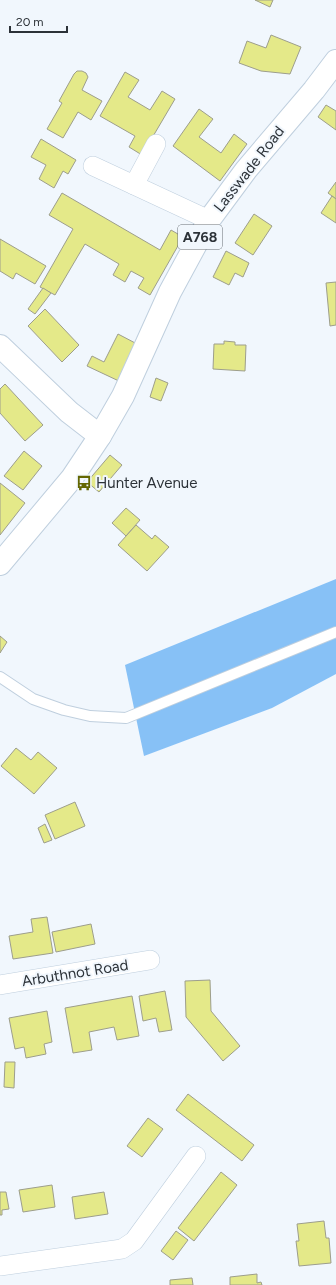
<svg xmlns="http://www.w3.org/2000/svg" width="336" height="1285" font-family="Figtree,sans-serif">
<rect width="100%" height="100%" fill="#f1f7fd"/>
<polygon fill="#87c1f6" points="336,579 336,674 272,708 144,756 125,665"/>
<g fill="#e4e989" stroke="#9d9e8c">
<polygon points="255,0 273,0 270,7"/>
<polygon points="271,35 301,47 290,74 261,71 239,63 247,41 266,48"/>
<polygon points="77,71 82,71 86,73 88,77 82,90 102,101 91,120 78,112 63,138 47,129 62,103 59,101 74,74"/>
<polygon points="125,72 139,80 128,97 150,110 162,91 175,99 142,155 129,147 135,136 100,116"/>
<polygon points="326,105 336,111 336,130 318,117"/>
<polygon points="199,109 213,119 199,137 221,153 234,134 247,144 220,181 173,146"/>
<polygon points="41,139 76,160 68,174 63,171 54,188 39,179 46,165 31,157"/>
<polygon points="336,182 336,199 328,193"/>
<polygon points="62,193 160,250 171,230 183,237 150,295 138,288 144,278 131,271 125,282 113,275 119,264 85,244 55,295 40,287 73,229 49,215"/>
<polygon points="332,196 336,199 336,223 321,213"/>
<polygon points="254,214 272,226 253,255 235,243"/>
<polygon points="0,239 46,266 35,284 16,273 13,279 0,271"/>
<polygon points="226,251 249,263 243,277 235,273 229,285 213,277"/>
<polygon points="336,282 336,325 330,326 326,283"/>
<polygon points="43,288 51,293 35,314 28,309"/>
<polygon points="45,309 79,345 62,362 28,326"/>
<polygon points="118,334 139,345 121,382 87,366 92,356 104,362"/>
<polygon points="224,341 235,342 235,345 246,345 245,371 213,369 214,344 224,344"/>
<polygon points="156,378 168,383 161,401 150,397"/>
<polygon points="5,384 43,425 25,441 0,413 0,389"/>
<polygon points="24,451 42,466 23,490 4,476"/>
<polygon points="110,455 122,465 99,492 87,482"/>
<polygon points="0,483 25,503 0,535"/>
<polygon points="126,508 140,520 126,536 112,523"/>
<polygon points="136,525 152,539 155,535 169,547 147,571 118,545"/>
<polygon points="0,636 7,642 0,653"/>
<polygon points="16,748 31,760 38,752 57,768 34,794 1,766"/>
<polygon points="75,802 85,826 55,839 45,815"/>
<polygon points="45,824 52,840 44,843 38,828"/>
<polygon points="47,917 53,953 13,959 9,936 33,932 31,919"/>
<polygon points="91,924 95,944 56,952 52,932"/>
<polygon points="210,980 211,1011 240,1046 223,1061 186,1017 185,981"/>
<polygon points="165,991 172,1030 159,1032 156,1018 143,1021 139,996"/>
<polygon points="132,996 139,1036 117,1040 114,1027 89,1032 92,1050 73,1053 65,1008"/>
<polygon points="47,1011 52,1042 44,1044 46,1054 26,1058 24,1047 15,1049 9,1018"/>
<polygon points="5,1062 15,1062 14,1088 4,1087"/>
<polygon points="188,1094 254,1145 242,1161 176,1110"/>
<polygon points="148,1118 163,1129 142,1157 127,1146"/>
<polygon points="221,1172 237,1185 194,1241 178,1228"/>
<polygon points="52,1185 55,1207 23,1212 19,1190"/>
<polygon points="0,1192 6,1192 9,1209 2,1210 2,1215 0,1215"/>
<polygon points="104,1192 108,1214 75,1219 72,1197"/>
<polygon points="324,1221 326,1238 329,1238 331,1263 299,1266 296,1241 299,1241 297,1224"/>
<polygon points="176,1231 188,1240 173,1260 161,1251"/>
<polygon points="257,1274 257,1283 261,1282 262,1285 230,1285 230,1277"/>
<polygon points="192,1278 193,1285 170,1285 170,1280"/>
</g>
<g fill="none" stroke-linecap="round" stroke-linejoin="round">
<defs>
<polyline id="lane" points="0,677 33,699 64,710 90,716 126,718 336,632"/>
<g id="street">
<polyline points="93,166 209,220"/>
<polyline points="134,185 156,144"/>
<polyline points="0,985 150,960"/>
<polyline points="0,1266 122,1249 134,1241 196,1156"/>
</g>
<polyline id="secondary" points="0,346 69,412 100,436"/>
<polyline id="primary" points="0,564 72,478 100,436 123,396 170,292 209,220 246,170 314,90 336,61"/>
</defs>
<use href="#lane" stroke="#bfcfde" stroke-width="12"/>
<use href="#street" stroke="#bfcfde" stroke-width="20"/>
<use href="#secondary" stroke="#bfcfde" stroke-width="24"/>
<use href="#primary" stroke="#bfcfde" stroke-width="24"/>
<use href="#lane" stroke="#fff" stroke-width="10"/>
<use href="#street" stroke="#fff" stroke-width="19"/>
<use href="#secondary" stroke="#fff" stroke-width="22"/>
<use href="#primary" stroke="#fff" stroke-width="22"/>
</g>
<defs>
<symbol id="bus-bare" viewBox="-9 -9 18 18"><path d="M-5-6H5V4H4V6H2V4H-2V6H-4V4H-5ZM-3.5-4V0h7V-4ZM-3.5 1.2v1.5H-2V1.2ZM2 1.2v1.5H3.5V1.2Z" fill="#646702" stroke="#f1f7fd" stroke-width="2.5" paint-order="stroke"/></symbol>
</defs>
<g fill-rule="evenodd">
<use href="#bus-bare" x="73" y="472" width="22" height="22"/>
</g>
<g text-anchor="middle" stroke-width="4" stroke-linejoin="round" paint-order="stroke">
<rect fill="#f1f7fd" stroke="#676d73" stroke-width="1" x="178" y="225" width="44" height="24" rx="3"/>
<g font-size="14" font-weight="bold" fill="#2c3238">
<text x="200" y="242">A768</text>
</g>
<g font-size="15" fill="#2c3238" stroke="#f1f7fd">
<text transform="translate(249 169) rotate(-52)" y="5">Lasswade Road</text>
<text transform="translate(75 973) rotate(-9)" y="5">Arbuthnot Road</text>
</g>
<g font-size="15" fill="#2c3238" stroke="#f1f7fd" text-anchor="start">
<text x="96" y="488">Hunter Avenue</text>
</g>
</g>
<path d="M10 26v6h57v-6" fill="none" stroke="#2c3238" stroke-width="2"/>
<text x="16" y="26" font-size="12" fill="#2c3238" stroke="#f1f7fd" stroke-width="3" paint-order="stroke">20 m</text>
</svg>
